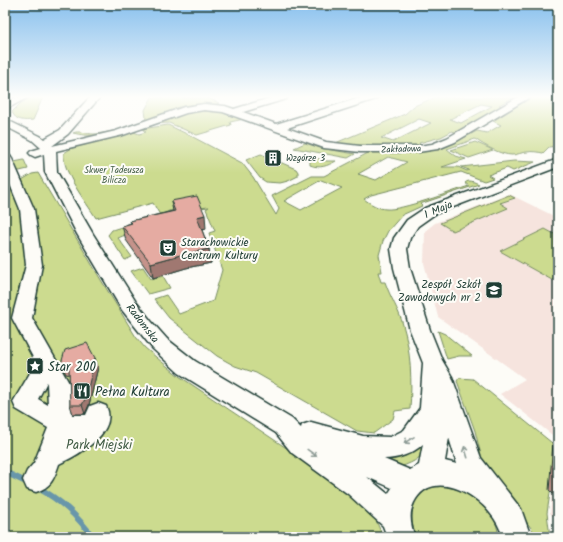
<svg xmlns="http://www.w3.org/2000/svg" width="563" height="542" font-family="Kalam,sans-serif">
<rect width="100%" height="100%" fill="#fdfcf7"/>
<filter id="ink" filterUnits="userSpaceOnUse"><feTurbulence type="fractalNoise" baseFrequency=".025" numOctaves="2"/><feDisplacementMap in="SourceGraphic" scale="8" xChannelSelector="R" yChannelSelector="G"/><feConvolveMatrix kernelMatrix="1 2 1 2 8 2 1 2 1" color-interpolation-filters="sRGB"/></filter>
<g filter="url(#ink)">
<polygon fill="#f6e4de" points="509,194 558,218 558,523 550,513 557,447 556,438 500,394 525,379 438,317 424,263 425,231 435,223"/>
<g fill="#ccdb8f" stroke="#768c62" fill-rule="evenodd">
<path d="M32,97H43L33,120C24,121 16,121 12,112L21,103Z"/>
<path d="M152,97L208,98L219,103C210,109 194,103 183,106C177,107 170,112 164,115C136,127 103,141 73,133C78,130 87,134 94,134C106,133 138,127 146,118L145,110Z"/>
<path d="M436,97H514L499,105L504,107L458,133L452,131L441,137L419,143L421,145L381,146L333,144L405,114L414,106ZM481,104L492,106L461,123L450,119ZM419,119L431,123L393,142L381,138Z"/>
<path d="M532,97H558V99L550,105L558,107V146L549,147L543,153C538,152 532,151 527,152C522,152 517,155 512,155C501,155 485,146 475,139L447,149L456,156L466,159L442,167H458L467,171L469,170L461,167L514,161L535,162L513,171L507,168L488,175L493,178L484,181L461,172L371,195L364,199C369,203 379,209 386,209C400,211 453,191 469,186L465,183C469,179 474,182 479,184L420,204L422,206L402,215L388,231L383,241L379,255L382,272H378L381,282H385C390,297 399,310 403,325C411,351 412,382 410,409L395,411L393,419L374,433L357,431L256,373L235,366L217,356L169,318L154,299L166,295L179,314L213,301L222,270L209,233L215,231L206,209L209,207L169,211L165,213L163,220L153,203L96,218C86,202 62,172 64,153L72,148L134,132L139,134L146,132L142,129L168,125L191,136L242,163L253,177L276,215L279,209L272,196L312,176H324L370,152H419L432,150L454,143L477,131L487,133L501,125L493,121ZM388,157L407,162L376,180L358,174ZM321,180L342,188L301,210L284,201Z"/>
<polygon points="214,109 244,119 230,122 231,125 197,135 169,123 152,124 185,111"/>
<polygon points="475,142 493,150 469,158 451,150"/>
<polygon points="305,143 320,148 355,154 348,158 294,148"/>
<polygon points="5,147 14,162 24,160 28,169 15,172 20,181 32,174 38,173 101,280 136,337 145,348 179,376 358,496 373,513 383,537 5,537"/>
<polygon points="261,154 296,169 298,172 298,176 288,181 280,183 266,182 260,178 246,160"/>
<path d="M299,154L327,161H336C327,166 320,169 310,165V161L297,156Z"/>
<polygon points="509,195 515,198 500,203 508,208 453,231 440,223"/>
<polygon points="125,226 130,233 118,238 132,257 125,260 108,235 112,230"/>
<polygon points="545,229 558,236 558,277 552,280 500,251"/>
<polygon points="143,267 151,279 163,276 170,288 148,294 131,271"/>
<polygon points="438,331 445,334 472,356 459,356 447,359"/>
<polygon points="459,378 473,379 557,447 547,513 550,537 538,537 474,454 481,455 475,431 457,381"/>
<path d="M421,441L430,443C421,458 417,461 400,467L377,456Z"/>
<path d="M443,486C472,491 495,506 499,537H416C409,520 410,499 428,489C432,487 439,487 443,486Z"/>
</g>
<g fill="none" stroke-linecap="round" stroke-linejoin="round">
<polyline stroke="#6896aa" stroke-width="3" points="5,184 7,182"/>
<g stroke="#6896aa" stroke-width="6">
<polyline points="5,472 28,483"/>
<path d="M38,488C61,500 77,516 93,537"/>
</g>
<defs>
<g id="minor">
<polygon points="16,97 28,97 5,110 5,103"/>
<path d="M90,97H100L68,134L52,146L116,131L184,107L204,104L225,106L234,109L273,97H288L286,99L243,112L276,124L363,97H378L376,99L287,128L326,142L360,146H418L432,144L447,138L518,97H530L455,142L438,149L418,152H360L324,148L223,112L204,110L186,113L123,135L56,151L57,172L93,234L136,302L151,321L167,339L195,361L292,419L301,428L302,425L311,422L363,436L390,437L404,430L420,408L423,363L410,330L394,268L391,249L394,238L407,220L425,208L558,159V167L435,214L418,226L410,238L407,249L410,268L430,330L442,360L452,377L481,458L521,509L531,537H503C500,528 496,520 490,513C474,492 434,471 416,499C408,511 410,524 415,537H387L383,526L348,494L292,453L276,433L179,373L153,349L122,310L77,234L45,172L44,154L35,157L31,155L29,153L31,151L41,148L32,140L5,126V119L40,136L44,139L60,130ZM449,438L457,464L445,461ZM423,444L419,465L410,470L384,459C397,459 413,454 423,444ZM367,477L392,488L388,494Z"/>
<path d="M6,155L10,156L12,159L34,209L42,265L32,318L69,383L72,415H86L90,406L98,403L106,406C119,432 79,455 59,464C54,479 51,487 36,492L27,489L23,480L27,471L34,463L48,428L16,409L13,402L36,363L12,318L26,265L20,209L5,172ZM47,382V383L48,405L38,399Z"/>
</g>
</defs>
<use href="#minor" stroke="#1f3d34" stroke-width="3"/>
<use href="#minor" fill="#fdfcf7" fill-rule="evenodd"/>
</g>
<g fill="#c5938b" stroke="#1f3d34">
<polygon points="171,201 206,229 202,230 209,249 211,263 186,268 153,278 126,240 122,226 131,223 130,221 173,211"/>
<polygon points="61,364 98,367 89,405 85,414 73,414 70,405 70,375 66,374"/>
<polygon points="558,434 558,499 549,490 553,444"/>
</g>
<g fill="#a07871" stroke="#1f3d34">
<polygon points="205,215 206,229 198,230 197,217"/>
<polygon points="209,249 211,263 186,268 153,278 151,263 184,254"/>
<polygon points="95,358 98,367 89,405 85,414 82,405"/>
</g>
<g fill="#e5aba2" stroke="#1f3d34">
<polygon points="197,196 205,215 197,217 209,249 184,254 151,263 122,226 132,223 130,221 175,211 171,201"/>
<polygon points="87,343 95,358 86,397 82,405 70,405 69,367 62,366 61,364 65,350"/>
<polygon points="558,449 558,480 556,478"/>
</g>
<defs><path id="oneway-shaft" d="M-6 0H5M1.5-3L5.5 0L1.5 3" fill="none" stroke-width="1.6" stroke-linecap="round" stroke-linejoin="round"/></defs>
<g stroke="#8e9c96">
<use href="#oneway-shaft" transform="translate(409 440) rotate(148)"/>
<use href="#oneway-shaft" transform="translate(466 452) rotate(-107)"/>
<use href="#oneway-shaft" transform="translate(312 453) rotate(36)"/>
</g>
</g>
<linearGradient id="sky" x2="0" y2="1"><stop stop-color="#88c0ee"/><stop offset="0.56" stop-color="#fefefb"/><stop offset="1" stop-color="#fefefb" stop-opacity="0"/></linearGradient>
<rect width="563" height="173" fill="url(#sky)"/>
<defs>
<symbol id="building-square" viewBox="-11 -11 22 22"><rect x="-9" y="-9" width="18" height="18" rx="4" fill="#1f3d34" stroke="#fdfcf7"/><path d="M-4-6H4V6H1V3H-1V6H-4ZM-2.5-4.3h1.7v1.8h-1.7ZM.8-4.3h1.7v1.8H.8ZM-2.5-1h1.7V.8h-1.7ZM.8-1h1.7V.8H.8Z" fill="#fff"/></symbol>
<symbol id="theatre-square" viewBox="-11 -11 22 22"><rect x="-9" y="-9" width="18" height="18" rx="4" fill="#1f3d34" stroke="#fdfcf7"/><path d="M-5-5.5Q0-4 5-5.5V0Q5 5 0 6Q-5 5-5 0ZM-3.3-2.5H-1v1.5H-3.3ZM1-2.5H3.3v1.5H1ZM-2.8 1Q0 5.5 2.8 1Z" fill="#fff"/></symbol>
<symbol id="school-square" viewBox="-11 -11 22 22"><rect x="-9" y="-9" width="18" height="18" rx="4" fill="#1f3d34" stroke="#fdfcf7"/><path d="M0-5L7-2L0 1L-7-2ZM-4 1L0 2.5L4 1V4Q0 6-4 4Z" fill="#fff"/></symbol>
<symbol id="sight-square" viewBox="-11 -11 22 22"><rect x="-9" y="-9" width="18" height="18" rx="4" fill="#1f3d34" stroke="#fdfcf7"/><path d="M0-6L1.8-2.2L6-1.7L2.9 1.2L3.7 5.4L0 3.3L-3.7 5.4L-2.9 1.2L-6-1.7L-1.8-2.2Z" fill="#fff"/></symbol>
<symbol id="restaurant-square" viewBox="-11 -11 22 22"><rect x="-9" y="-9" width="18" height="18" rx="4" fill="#1f3d34" stroke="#fdfcf7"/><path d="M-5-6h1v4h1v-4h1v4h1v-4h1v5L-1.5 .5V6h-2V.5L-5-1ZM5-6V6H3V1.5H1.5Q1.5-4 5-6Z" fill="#fff"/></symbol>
</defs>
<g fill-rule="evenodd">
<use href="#building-square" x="263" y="148" width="20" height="20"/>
<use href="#theatre-square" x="158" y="238" width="20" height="20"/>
<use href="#school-square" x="484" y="280" width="20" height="20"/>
<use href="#sight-square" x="25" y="356" width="20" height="20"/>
<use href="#restaurant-square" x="72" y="381" width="20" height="20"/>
</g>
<g text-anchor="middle" stroke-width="4" stroke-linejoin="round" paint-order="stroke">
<g font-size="9" fill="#1f3d34" stroke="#fdfcf7">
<text transform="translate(401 149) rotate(-2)" y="3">Zakładowa</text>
</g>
<g font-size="9" fill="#1f3d34" stroke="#fdfcf7" text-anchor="start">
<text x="286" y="161">Wzgórze 3</text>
</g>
<g font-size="9" fill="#425d46" stroke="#fdfcf7">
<text x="114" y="173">Skwer Tadeusza<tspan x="114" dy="10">Bilicza</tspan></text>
</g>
<g font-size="11" fill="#1f3d34" stroke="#fdfcf7">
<text transform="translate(438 209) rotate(-23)" y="4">1 Maja</text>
<text transform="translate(143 323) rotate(52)" y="4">Radomska</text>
</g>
<g font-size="11" fill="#1f3d34" stroke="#fdfcf7" text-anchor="start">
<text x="181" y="246">Starachowickie<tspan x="181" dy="13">Centrum Kultury</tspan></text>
<text x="481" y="288" text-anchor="end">Zespół Szkół<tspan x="481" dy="13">Zawodowych nr 2</tspan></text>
</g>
<g font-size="13" fill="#1f3d34" stroke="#fdfcf7" text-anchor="start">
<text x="48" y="371">Star 200</text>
<text x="95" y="396">Pełna Kultura</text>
</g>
<g font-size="13" fill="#425d46" stroke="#fdfcf7">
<text x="99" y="449">Park Miejski</text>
</g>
</g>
<rect width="563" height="542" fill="none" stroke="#fdfcf7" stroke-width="20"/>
<rect x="10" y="10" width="543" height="522" fill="none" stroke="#1f3d34" stroke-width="1.5" filter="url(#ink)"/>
</svg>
